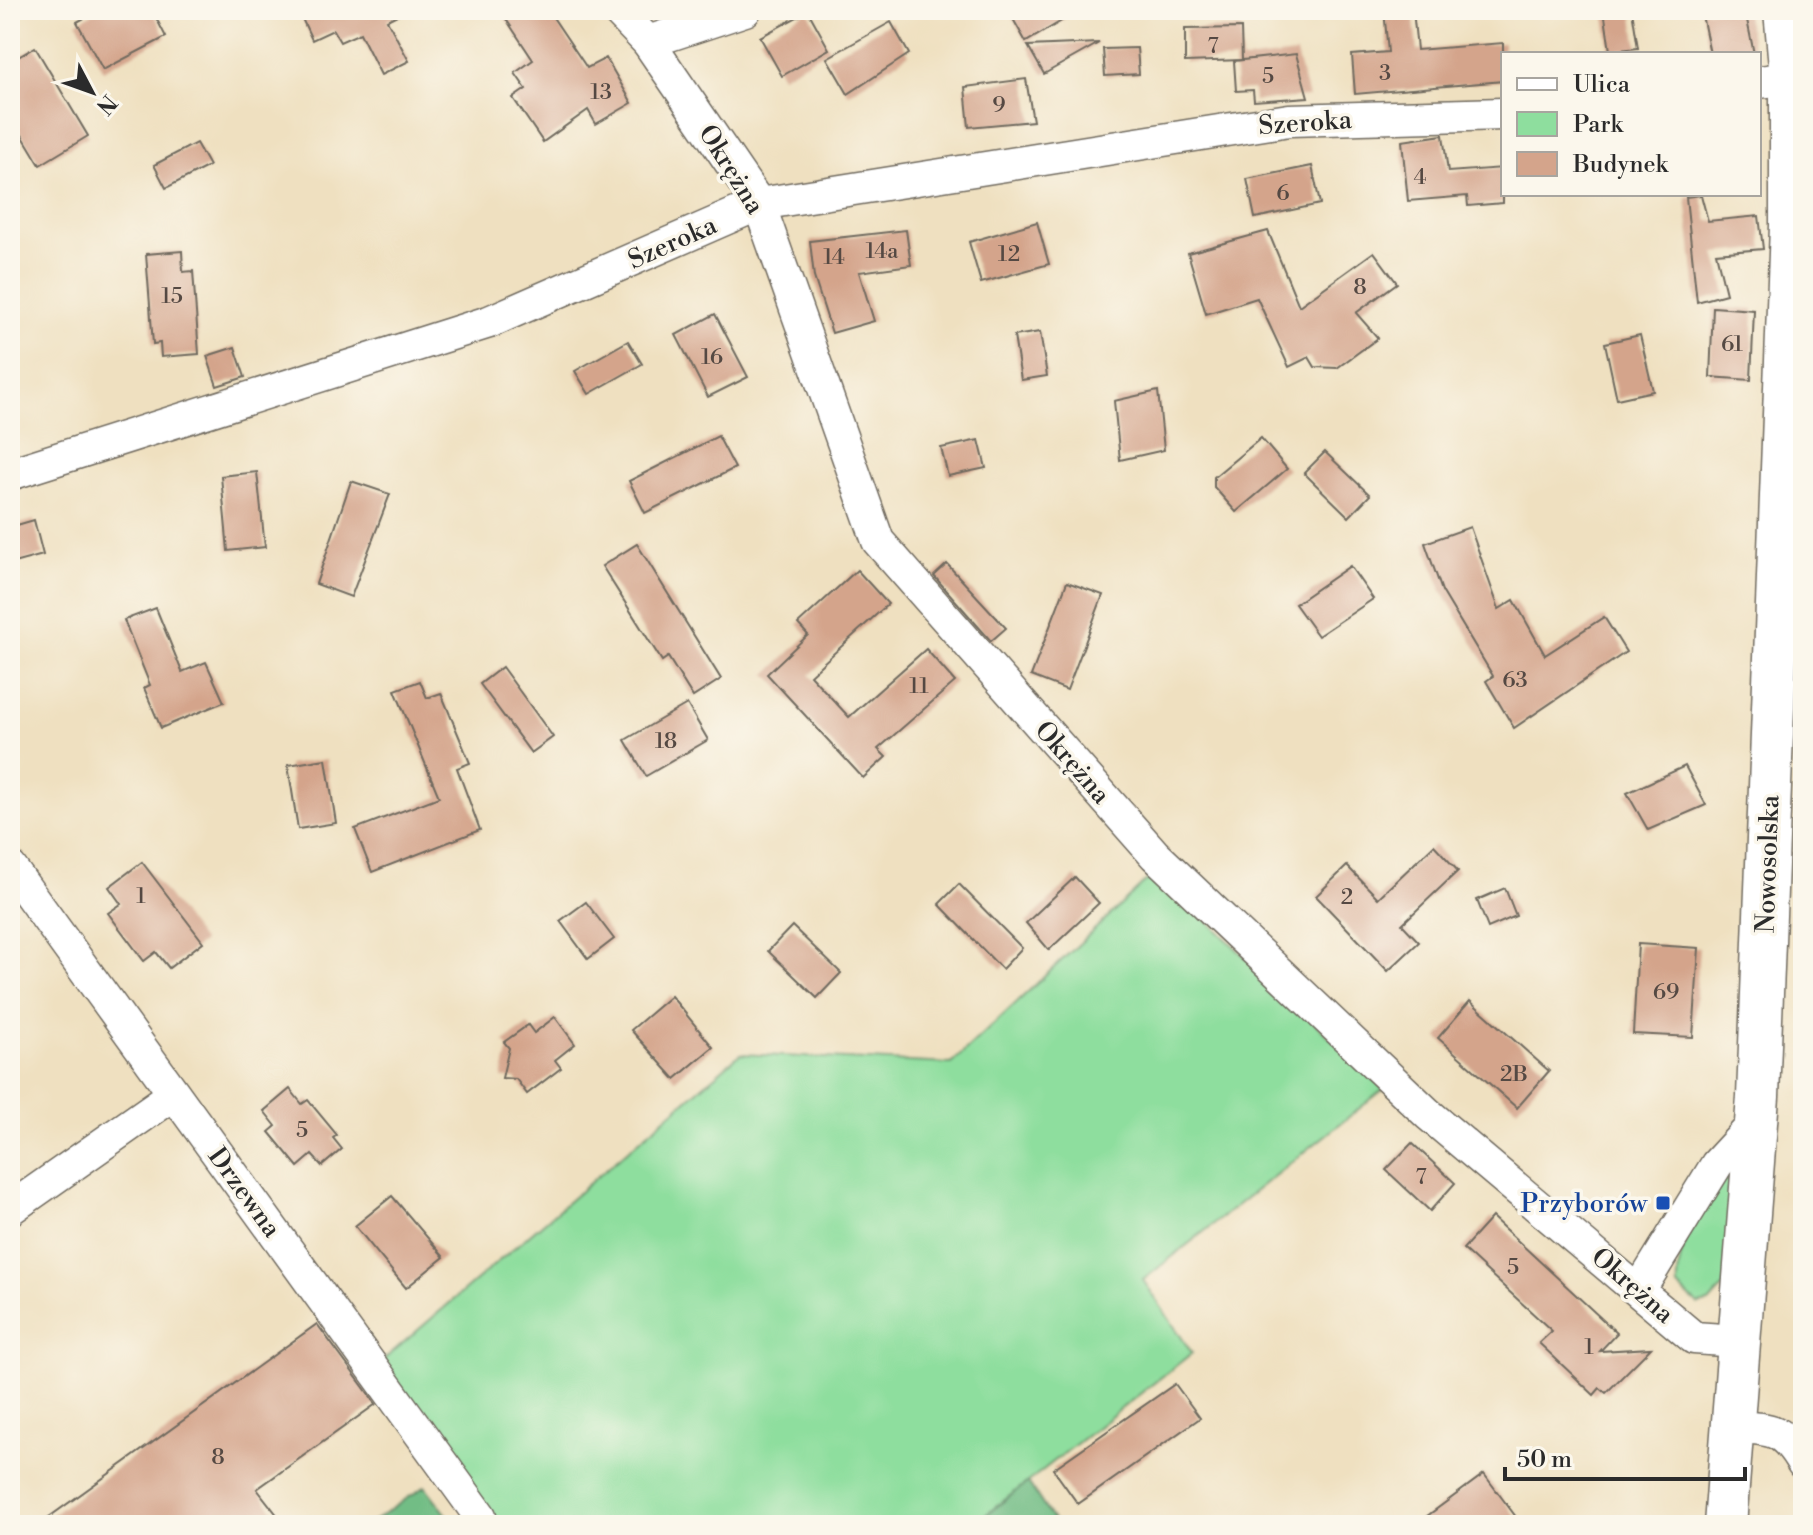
<svg xmlns="http://www.w3.org/2000/svg" width="1813" height="1535" font-family="'Libre Bodoni',serif">
<rect width="100%" height="100%" fill="#fbf7ec"/>
<filter id="ink" filterUnits="userSpaceOnUse"><feTurbulence type="fractalNoise" baseFrequency=".0125" numOctaves="2"/><feDisplacementMap in="SourceGraphic" scale="16" xChannelSelector="R" yChannelSelector="G"/><feConvolveMatrix kernelMatrix="1 2 1 2 8 2 1 2 1" color-interpolation-filters="sRGB"/></filter>
<filter id="wash" filterUnits="userSpaceOnUse"><feTurbulence type="fractalNoise" baseFrequency=".006" numOctaves="4" result="noise"/><feDisplacementMap in="SourceGraphic" scale="32" xChannelSelector="R" yChannelSelector="G"/><feGaussianBlur stdDeviation="1.8" result="paint"/><feColorMatrix in="noise" values="0 0 0 0 0 0 0 0 0 0 0 0 0 0 0 0 0 1.4 0 .05"/><feComposite in="paint" operator="in"/></filter>
<g filter="url(#wash)">
<rect width="100%" height="100%" fill="#efe0c0"/>
<g fill="#8ede9e" stroke="#5c8464" stroke-width="2">
<polygon points="1156,872 1384,1089 1143,1280 1192,1353 973,1525 500,1525 382,1361 740,1054 951,1064"/>
<path d="M1733,1168L1725,1285L1709,1303L1698,1305L1678,1287C1675,1240 1706,1204 1733,1168Z"/>
</g>
<g fill="#72bd85" stroke="#4e7458" stroke-width="2">
<polygon points="1028,1482 1056,1525 973,1525"/>
<polygon points="425,1486 455,1525 368,1525"/>
</g>
<g id="blocks">
<g fill="#d4a48b">
<polygon points="99,10 152,10 166,37 103,70 77,22"/>
<polygon points="298,10 407,10 387,20 409,61 381,75 360,33 340,42 333,30 312,40"/>
<polygon points="500,10 548,10 587,68 606,58 632,103 596,124 588,110 543,142 513,98 526,89 515,73 533,60"/>
<polygon points="1008,10 1080,10 1026,42"/>
<polygon points="1384,10 1413,10 1417,50 1503,43 1503,81 1355,94 1352,55 1388,52"/>
<polygon points="1604,10 1632,10 1638,48 1610,51"/>
<polygon points="1701,10 1745,10 1754,54 1710,54"/>
<polygon points="808,11 829,49 782,76 760,37"/>
<polygon points="891,22 909,54 848,94 827,58"/>
<polygon points="1241,28 1242,60 1185,62 1185,29"/>
<polygon points="1099,43 1044,74 1028,46"/>
<polygon points="35,47 88,136 40,165 10,115 10,62"/>
<polygon points="1137,48 1139,74 1105,76 1103,49"/>
<polygon points="1296,54 1308,97 1254,101 1253,90 1236,91 1234,61"/>
<polygon points="1026,79 1033,121 969,127 965,87"/>
<polygon points="1443,135 1448,172 1503,168 1503,203 1468,206 1467,196 1408,201 1402,141"/>
<polygon points="196,143 209,166 166,188 154,165"/>
<polygon points="1312,166 1320,204 1255,218 1247,179"/>
<polygon points="1701,195 1708,221 1759,216 1763,249 1716,253 1726,294 1697,302 1686,197"/>
<polygon points="1037,222 1049,264 981,283 969,242"/>
<polygon points="906,230 911,265 859,272 874,321 832,333 814,277 810,241"/>
<polygon points="1268,231 1299,306 1374,252 1397,283 1356,313 1378,338 1337,368 1315,367 1309,357 1289,367 1257,298 1206,314 1188,253"/>
<polygon points="182,251 183,272 193,271 199,354 161,357 160,343 153,344 146,254"/>
<polygon points="1713,307 1754,310 1751,380 1710,377"/>
<polygon points="715,314 748,377 708,397 676,335"/>
<polygon points="1040,332 1047,376 1021,380 1014,336"/>
<polygon points="1640,335 1653,391 1617,399 1605,343"/>
<polygon points="628,341 642,364 589,394 575,371"/>
<polygon points="235,347 245,377 217,386 207,356"/>
<polygon points="1158,391 1164,450 1120,460 1114,401"/>
<polygon points="718,436 735,468 645,513 629,481"/>
<polygon points="1261,438 1287,469 1236,512 1214,487 1214,477"/>
<polygon points="979,440 986,468 948,476 941,448"/>
<polygon points="1325,452 1370,495 1349,517 1304,473"/>
<polygon points="257,472 265,547 228,551 221,476"/>
<polygon points="351,481 390,494 351,597 316,584"/>
<polygon points="34,520 43,555 10,564 10,527"/>
<polygon points="1470,527 1499,609 1514,600 1545,655 1604,617 1626,652 1514,728 1486,681 1493,676 1442,591 1425,543"/>
<polygon points="637,544 721,679 693,697 668,657 662,661 602,566"/>
<polygon points="947,564 1006,628 991,641 934,576"/>
<polygon points="1350,566 1373,599 1318,636 1295,604"/>
<polygon points="857,570 888,604 810,675 849,717 926,649 955,682 878,749 886,757 863,778 767,674 808,635 798,624"/>
<polygon points="1067,582 1103,595 1067,690 1031,676"/>
<polygon points="156,608 182,672 206,662 224,702 161,728 144,688 150,685 124,620"/>
<polygon points="502,667 553,737 531,753 480,684"/>
<polygon points="420,681 427,698 441,693 470,763 457,768 480,830 372,872 355,829 439,797 395,690"/>
<polygon points="687,704 708,740 646,776 625,740"/>
<polygon points="326,759 336,823 298,829 288,765"/>
<polygon points="1685,766 1706,805 1648,830 1627,793"/>
<polygon points="1434,845 1458,871 1402,924 1419,942 1388,971 1316,896 1347,866 1378,898"/>
<polygon points="142,862 203,942 169,968 156,952 144,961 108,913 121,904 109,887"/>
<polygon points="1075,877 1099,903 1049,950 1026,923"/>
<polygon points="959,884 1022,948 1002,969 939,904"/>
<polygon points="1505,888 1516,916 1488,928 1477,900"/>
<polygon points="586,902 614,939 588,959 560,921"/>
<polygon points="792,926 841,973 817,998 768,951"/>
<polygon points="1638,944 1699,948 1693,1037 1633,1034"/>
<polygon points="671,996 713,1047 675,1079 631,1030"/>
<polygon points="1470,1001 1549,1071 1517,1108 1438,1038"/>
<polygon points="555,1017 575,1044 555,1060 561,1068 527,1094 516,1079 502,1078 509,1048 504,1042 528,1025 534,1033"/>
<polygon points="290,1089 302,1104 308,1100 337,1135 333,1138 342,1149 322,1166 312,1155 298,1167 269,1132 276,1126 264,1111"/>
<polygon points="1412,1143 1455,1183 1430,1211 1386,1170"/>
<polygon points="392,1196 444,1257 406,1288 355,1226"/>
<polygon points="1492,1217 1617,1333 1600,1351 1651,1348 1606,1393 1600,1388 1594,1395 1539,1343 1552,1331 1463,1249"/>
<polygon points="317,1324 376,1404 257,1489 285,1525 38,1525"/>
<polygon points="1175,1384 1200,1418 1078,1504 1053,1469"/>
<polygon points="1484,1474 1522,1525 1415,1525"/>
</g>
</g>
</g>
<g filter="url(#ink)">
<use href="#blocks" fill-opacity="0" stroke="#706a5f" stroke-width="2"/>
<g fill="none" stroke-linecap="round" stroke-linejoin="round">
<defs>
<g id="minor">
<polyline points="617,10 648,42 759,204 878,541 1155,855 1428,1114 1694,1338 1738,1341"/>
<polyline points="648,42 745,10"/>
<polyline points="1759,82 1791,78"/>
<polyline points="10,474 489,322 759,204 1289,120 1503,114"/>
<polyline points="10,867 480,1516"/>
<polyline points="10,1209 174,1094"/>
<polyline points="1640,1289 1717,1164 1754,1124"/>
<path d="M1732,1427C1771,1429 1782,1427 1803,1463"/>
</g>
<polyline id="major" points="1725,1525 1758,1097 1776,631 1791,226 1791,78 1785,10"/>
</defs>
<use href="#minor" stroke="#706a5f" stroke-width="35"/>
<use href="#major" stroke="#706a5f" stroke-width="45"/>
<use href="#minor" stroke="#fff" stroke-width="32"/>
<use href="#major" stroke="#fff" stroke-width="42"/>
</g>
</g>
<rect fill="#1a4fb4" stroke="#fbf7ec" stroke-width="3" x="1655" y="1195" width="16" height="16" rx="4"/>
<g text-anchor="middle" stroke-width="7" stroke-linejoin="round" paint-order="stroke">
<g font-size="22" fill="#554943">
<text x="1213" y="53">7</text>
<text x="1385" y="80">3</text>
<text x="1268" y="83">5</text>
<text x="601" y="99">13</text>
<text x="999" y="112">9</text>
<text x="1420" y="184">4</text>
<text x="1283" y="200">6</text>
<text x="882" y="258">14a</text>
<text x="1009" y="261">12</text>
<text x="834" y="264">14</text>
<text x="1360" y="294">8</text>
<text x="172" y="303">15</text>
<text x="1732" y="351">61</text>
<text x="712" y="364">16</text>
<text x="1515" y="687">63</text>
<text x="919" y="693">11</text>
<text x="666" y="748">18</text>
<text x="141" y="903">1</text>
<text x="1347" y="904">2</text>
<text x="1666" y="999">69</text>
<text x="1514" y="1081">2B</text>
<text x="302" y="1137">5</text>
<text x="1421" y="1184">7</text>
<text x="1513" y="1274">5</text>
<text x="1589" y="1354">1</text>
<text x="218" y="1464">8</text>
</g>
<g font-size="26" fill="#2b2b2b" stroke="#fbf7ec">
<text transform="translate(1305 122) rotate(-4)" y="9">Szeroka</text>
<text transform="translate(732 169) rotate(58)" y="9">Okrężna</text>
<text transform="translate(672 242) rotate(-24)" y="9">Szeroka</text>
<text transform="translate(1073 762) rotate(49)" y="9">Okrężna</text>
<text transform="translate(1767 864) rotate(-88)" y="9">Nowosolska</text>
<text transform="translate(245 1192) rotate(54)" y="9">Drzewna</text>
<text transform="translate(1633 1285) rotate(41)" y="9">Okrężna</text>
</g>
<g font-size="26" fill="#164399" stroke="#fbf7ec" text-anchor="end">
<text x="1647" y="1212">Przyborów</text>
</g>
</g>
<rect width="1813" height="1535" fill="none" stroke="#fbf7ec" stroke-width="40"/>
<rect x="1501" y="52" width="260" height="144" fill="#fbf7ec" stroke="#a8a59f" stroke-width="2"/>
<rect x="1517" y="78" width="40" height="12" fill="#ffffff" stroke="#a8a59f" stroke-width="2"/>
<text x="1573" y="92" font-size="24" fill="#2b2b2b">Ulica</text>
<rect x="1517" y="112" width="40" height="24" fill="#8ede9e" stroke="#a8a59f" stroke-width="2"/>
<text x="1573" y="132" font-size="24" fill="#2b2b2b">Park</text>
<rect x="1517" y="152" width="40" height="24" fill="#d4a48b" stroke="#a8a59f" stroke-width="2"/>
<text x="1573" y="172" font-size="24" fill="#2b2b2b">Budynek</text>
<g transform="translate(92 92) rotate(131)" stroke="#fbf7ec" stroke-width="6" paint-order="stroke">
<path d="M0-6L14 30L0 20L-14 30Z" fill="#2b2b2b"/>
<text y="-12" font-size="22" font-weight="bold" text-anchor="middle" fill="#2b2b2b">N</text>
</g>
<path d="M1505 1467v12h240v-12" fill="none" stroke="#2b2b2b" stroke-width="4"/>
<text x="1517" y="1467" font-size="24" fill="#2b2b2b" stroke="#fbf7ec" stroke-width="6" paint-order="stroke">50 m</text>
</svg>
